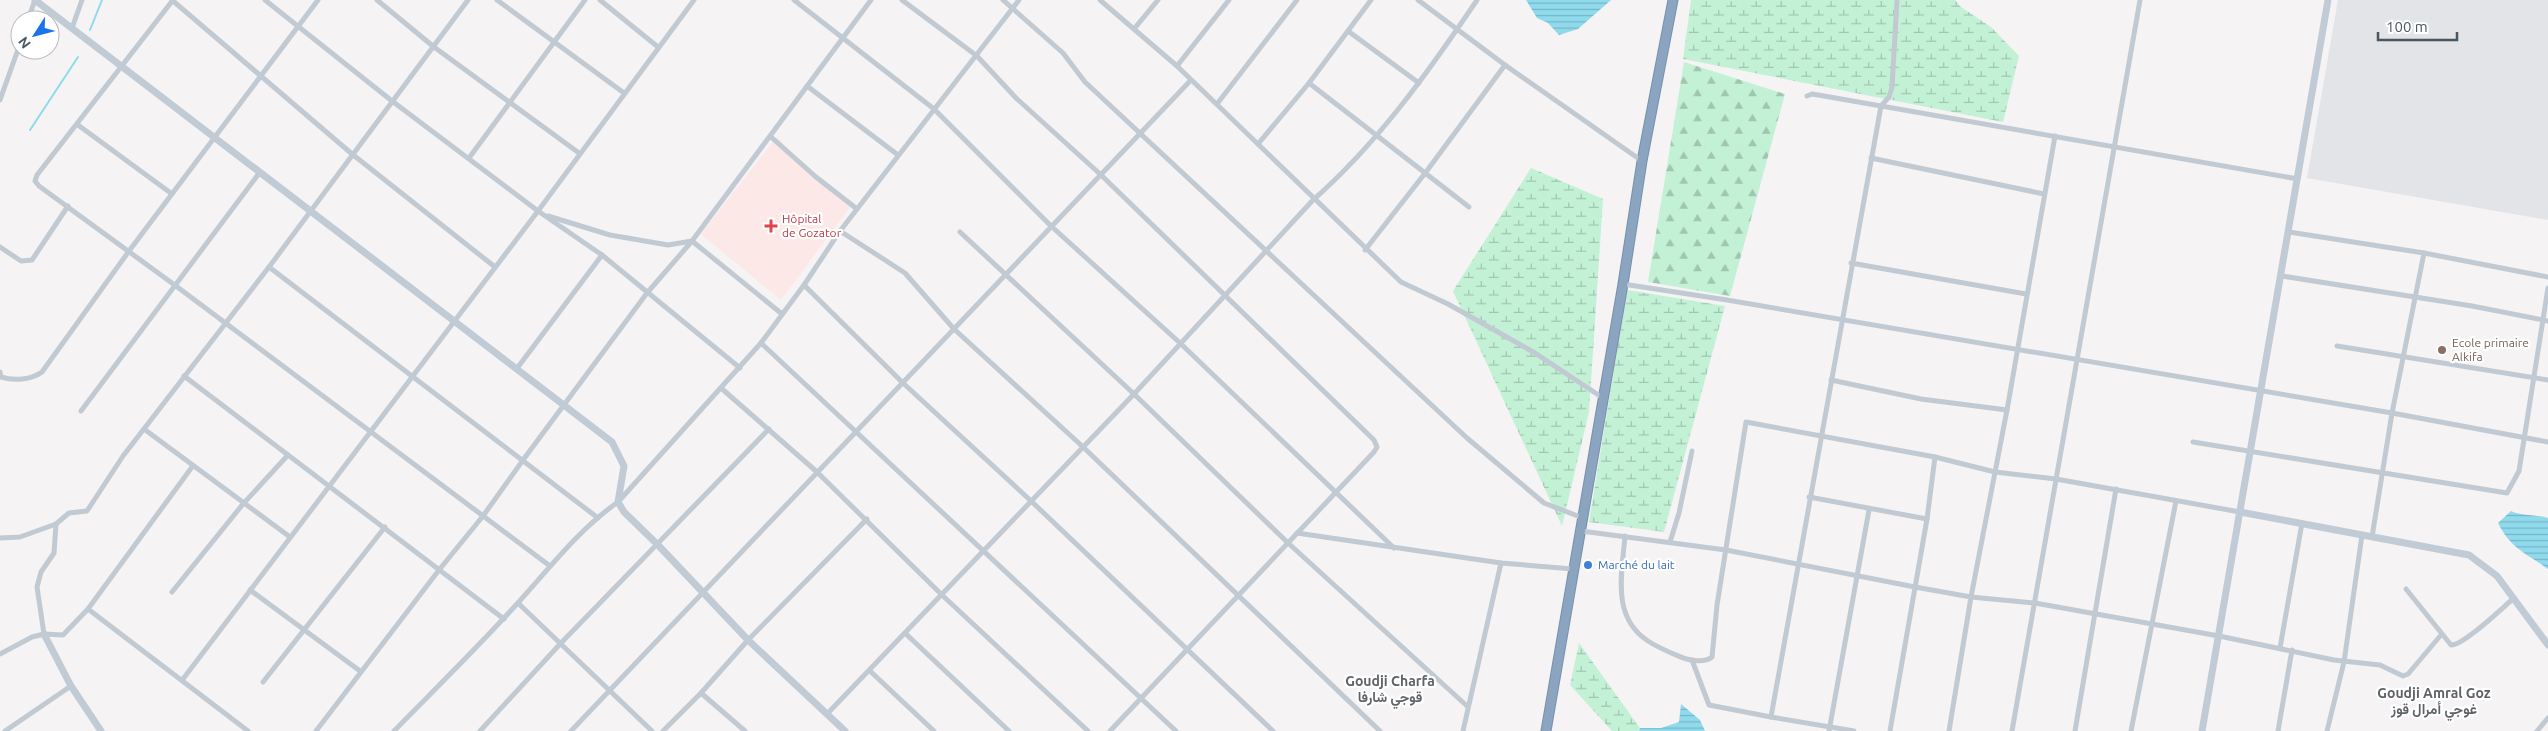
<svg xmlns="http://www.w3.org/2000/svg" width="2548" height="731" font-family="Ubuntu,Vazirmatn,sans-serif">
<defs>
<pattern id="forest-firs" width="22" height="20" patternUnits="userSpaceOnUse" patternTransform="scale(1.25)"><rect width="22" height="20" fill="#c3f1d5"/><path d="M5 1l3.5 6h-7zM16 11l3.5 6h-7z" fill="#a0c6b0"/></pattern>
<pattern id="wetland-marsh" width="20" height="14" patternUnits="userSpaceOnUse" patternTransform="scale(1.25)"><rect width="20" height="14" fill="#c3f1d5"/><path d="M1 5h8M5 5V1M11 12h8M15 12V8" fill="none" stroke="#a0c6b0"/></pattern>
<pattern id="water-rules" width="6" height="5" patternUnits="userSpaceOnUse" patternTransform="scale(1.25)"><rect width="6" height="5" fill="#90daee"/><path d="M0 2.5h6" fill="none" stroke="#78b4c4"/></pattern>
</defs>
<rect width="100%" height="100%" fill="#f5f3f3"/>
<polygon fill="#fce8e6" points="777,137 816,177 850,207 781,300 701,234"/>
<polygon fill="#e2e4e7" points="2338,0 2548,0 2548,220 2307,178"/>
<polygon fill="url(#forest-firs)" points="1684,62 1785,94 1730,296 1648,282"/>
<g fill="url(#wetland-marsh)">
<polygon points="1691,0 1955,0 1961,7 1991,27 2019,56 2003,122 1683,59"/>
<polygon points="1531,168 1603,199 1589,412 1562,526 1453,291"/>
<polygon points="1627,290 1725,306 1664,532 1589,522"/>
<polygon points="1579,643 1640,728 1639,731 1612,731 1570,685"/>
</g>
<g fill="url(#water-rules)">
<polygon points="1526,0 1611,0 1578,29 1559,35 1548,23 1537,18"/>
<path d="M2511,511C2516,515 2539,515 2548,518V569C2526,553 2511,549 2498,523Z"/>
<polygon points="1681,704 1700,720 1705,731 1639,731 1640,728 1661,728 1679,722"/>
</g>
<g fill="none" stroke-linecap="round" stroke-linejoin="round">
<g stroke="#90daee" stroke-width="2">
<polyline points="90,30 102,0"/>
<polyline points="30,130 78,57"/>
</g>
<defs>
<polyline id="highway" points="1546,731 1623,284 1642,161 1673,0"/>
</defs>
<use href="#highway" stroke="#7690ad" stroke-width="11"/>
<g stroke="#c1cad2" stroke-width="5">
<polyline points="172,0 352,154 495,267"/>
<polyline points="173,0 37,175 35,181 39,186 176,286 550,566"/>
<polyline points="265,0 392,101 538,211 602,255 740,368"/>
<polyline points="377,0 434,47 579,153"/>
<polyline points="497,0 624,93"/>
<polyline points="600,0 658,47"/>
<polyline points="794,0 934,109 1051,226 1180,343 1394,548"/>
<polyline points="902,0 977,56 1016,98 1100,174 1374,440 1377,447 1374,452 1110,731"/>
<polyline points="1003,0 1063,53 1085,82 1467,438 1544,503 1583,518"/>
<polyline points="1100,0 1177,66 1401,282 1448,304 1535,353 1603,398"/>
<polyline points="1418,0 1505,65 1642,161"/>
<polyline points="28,20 35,0"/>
<polyline points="72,28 82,0"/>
<polyline points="1134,29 1158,0"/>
<polyline points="1348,31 1419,83"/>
<polyline points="1177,66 1229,0"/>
<polyline points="1309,83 1469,207"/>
<polyline points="807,86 898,155"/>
<polyline points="1807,96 1812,94 1824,96 2298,179"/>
<polyline points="0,100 20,44"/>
<polyline points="1217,104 1297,0"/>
<polyline points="78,125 172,194"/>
<polyline points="771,137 816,177 857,209"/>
<polyline points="1258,144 1309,83 1371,0"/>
<polyline points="469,158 585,0"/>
<polyline points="1871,158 2044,194"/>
<polyline points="548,216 610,235 668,245 692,241 782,314"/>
<polyline points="840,231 905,273 954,329 1082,446 1380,731"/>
<polyline points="960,232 1134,394 1287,542 1467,706"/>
<polyline points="2289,232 2424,253 2548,277"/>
<polyline points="0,247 21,261 32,260 68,206"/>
<polyline points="1365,250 1426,172 1505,65"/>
<polyline points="1851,263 2026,294"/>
<polyline points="269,267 598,518"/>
<polyline points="2282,276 2472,306 2548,321"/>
<polyline points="1623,284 1727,300 2392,413 2548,442"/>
<polyline points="804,285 903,383 1030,500 1273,731"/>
<polyline points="761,343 1176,731"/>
<polyline points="2337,346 2548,380"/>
<polyline points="518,367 602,255"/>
<path d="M0,372L1,377C14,381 31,380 42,372L129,251L318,0"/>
<polyline points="184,376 504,619"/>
<polyline points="1831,380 1921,399 2007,410"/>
<polyline points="721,388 817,472 942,595 1088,731"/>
<polyline points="81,411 260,172"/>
<polyline points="144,429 290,537"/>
<polyline points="2193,442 2507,493 2519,471 2548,288"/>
<polyline points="1809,497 1927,519"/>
<polyline points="1581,531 1726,550 1915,587 1971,597 2035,603 2219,636 2334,660 2380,665 2403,676 2408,674 2441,635"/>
<polyline points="1297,533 1501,563 1573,569"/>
<path d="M1625,536C1622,573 1611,617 1648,641C1657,647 1667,651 1676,655C1686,660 1703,664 1712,657L1717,605L1746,422L1935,457L1995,472L2056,479L2240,512"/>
<polyline points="2372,537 2392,413 2424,253"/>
<polyline points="0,538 20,537 56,524 69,513 87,511 123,456 269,267 468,0"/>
<polyline points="1670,542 1679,513 1692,451"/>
<path d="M2406,589L2451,645C2463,646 2502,608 2514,598"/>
<polyline points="250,590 360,671"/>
<polyline points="172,592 243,504 288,455"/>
<polyline points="518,603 652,731"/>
<polyline points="88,609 248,731"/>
<polyline points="44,634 37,587 41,572 54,553 56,524"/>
<polyline points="906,634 1009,731"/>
<polyline points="2280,648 2302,523"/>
<polyline points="0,654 32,637 44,634 63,635 88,609 192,467"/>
<polyline points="1692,660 1709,705 1771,717 1881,106 1889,97 1892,87 1897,0"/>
<polyline points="870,671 934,731"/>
<polyline points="183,679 538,211 694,0"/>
<polyline points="263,682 385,527"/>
<polyline points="701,693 745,731"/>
<path d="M827,714L1134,394L1313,200C1378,143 1429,71 1477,0"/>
<polyline points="1771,717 1854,731"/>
<polyline points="5,731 71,686"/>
<polyline points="316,731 439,570 483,516 523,460 647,293 692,241 871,0"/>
<path d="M394,731C435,689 477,648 516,605C549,569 578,530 618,502L761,343L804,285L840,231L1019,0"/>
<polyline points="480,731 561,643 769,429"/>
<polyline points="571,731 1191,80"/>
<polyline points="663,731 701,693 748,640 867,519"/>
<polyline points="1463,731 1501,563"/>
<polyline points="1829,731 1869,510"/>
<polyline points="1890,731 1927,519 1935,457"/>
<polyline points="1949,731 1971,597 2007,410 2055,136"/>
<polyline points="2012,731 2140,0"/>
<polyline points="2075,731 2116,489"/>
<polyline points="2131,731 2176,501"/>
<polyline points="2278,731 2292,650"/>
<polyline points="2327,731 2344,662 2362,535"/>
<polyline points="2537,731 2548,718"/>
</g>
<g stroke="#c1cbd6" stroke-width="7">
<polyline points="35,0 612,442 624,466 618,502 624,512 658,545 748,640 845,731"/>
<polyline points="2240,512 2469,555 2497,576 2548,645"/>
<polyline points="44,634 71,686 101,731"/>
<polyline points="2202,731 2328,0"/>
</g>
<use href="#highway" stroke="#8ba5c1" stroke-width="9"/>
</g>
<path fill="#e0444e" stroke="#fff" stroke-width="2" d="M768.5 218.5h5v5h5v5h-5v5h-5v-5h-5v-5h5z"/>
<circle fill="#8d6e63" stroke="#fff" stroke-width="2" cx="2442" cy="350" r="5"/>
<circle fill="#3f7fe0" stroke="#fff" stroke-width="2" cx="1588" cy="565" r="5"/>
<g text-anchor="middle" stroke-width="4.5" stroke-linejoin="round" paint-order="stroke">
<g font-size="12" fill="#be3a42" stroke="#fff" text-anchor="start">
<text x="782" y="223">Hôpital<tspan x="782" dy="14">de Gozator</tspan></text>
</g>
<g font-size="12" fill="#785e54" stroke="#fff" text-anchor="start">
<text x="2452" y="347">Ecole primaire<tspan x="2452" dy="14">Alkifa</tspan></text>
</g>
<g font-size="12" fill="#366cbe" stroke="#fff" text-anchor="start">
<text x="1598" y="569">Marché du lait</text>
</g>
<g font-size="14" font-weight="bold" fill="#5f6368" stroke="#fff">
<text x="1390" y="686">Goudji Charfa<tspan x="1390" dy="16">قوجي شارفا</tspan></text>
<text x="2434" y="698">Goudji Amral Goz<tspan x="2434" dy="16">غوجي أمرال قوز</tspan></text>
</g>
</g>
<g transform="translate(35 35) rotate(234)"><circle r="24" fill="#ffffff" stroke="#b7bbc0"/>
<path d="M0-4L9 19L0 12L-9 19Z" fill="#1a73e8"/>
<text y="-8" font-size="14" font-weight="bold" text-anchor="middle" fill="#4a5661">N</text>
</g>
<path d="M2378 32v8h79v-8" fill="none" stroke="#4a5661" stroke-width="2.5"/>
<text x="2386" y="32" font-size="15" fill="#4a5661" stroke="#ffffff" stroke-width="4" paint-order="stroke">100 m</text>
</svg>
